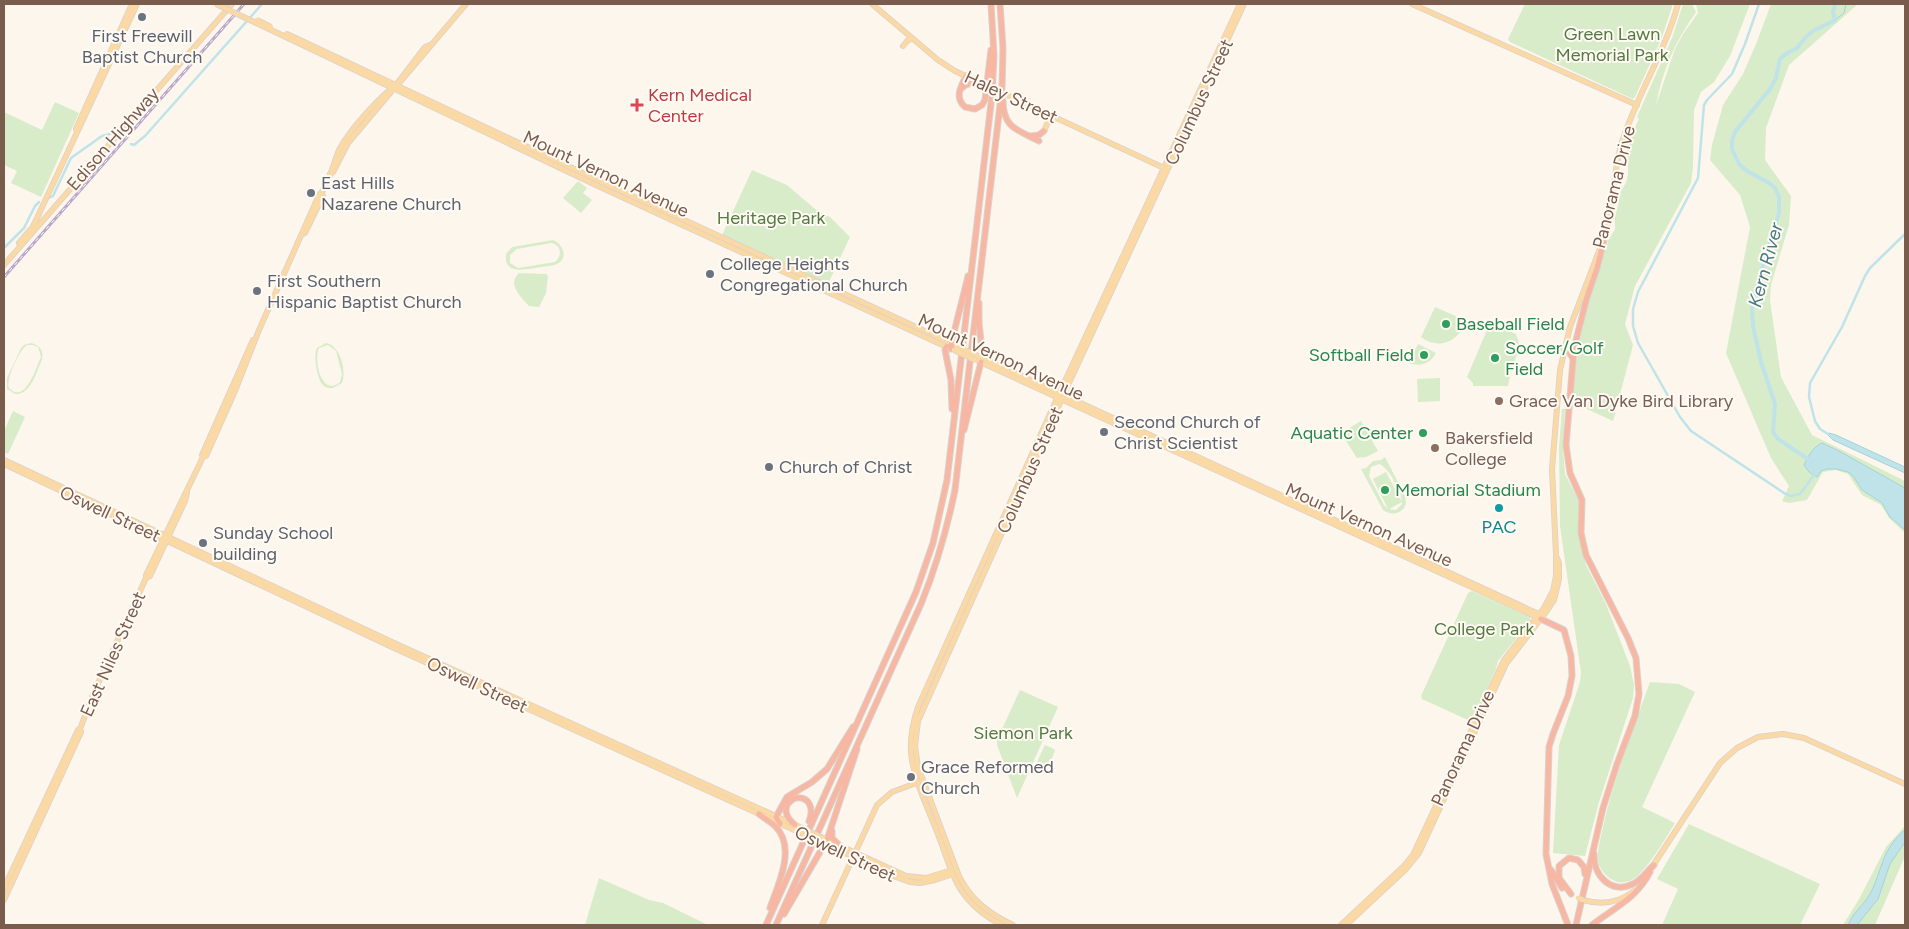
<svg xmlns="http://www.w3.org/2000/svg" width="1909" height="929" font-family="Figtree,sans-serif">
<rect width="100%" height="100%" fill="#fdf6ec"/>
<g fill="#d8ecc9" fill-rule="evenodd">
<polygon points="1525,4 1673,4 1662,37 1635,97 1633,99 1510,42 1508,39"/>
<path d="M1683,4H1692L1696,12C1676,40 1662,71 1656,105L1675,49L1683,34L1698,13L1696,4H1750L1730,56L1714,82L1701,92L1694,110L1693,167L1691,183L1635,286L1625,324L1633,345L1613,421L1574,403V372L1584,315L1608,241L1615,229V216L1619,202L1618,195C1624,187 1629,180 1628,169C1628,165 1626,161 1626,157C1628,144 1633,131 1639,119L1637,117L1672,38Z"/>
<polygon points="1771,4 1858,4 1789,65 1766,128 1765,160 1791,196 1789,225 1771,285 1770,300 1781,377 1812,435 1905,481 1905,533 1889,518 1881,505 1862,495 1848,474 1836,470 1823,472 1807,500 1789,503 1782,501 1789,486 1771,458 1726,353 1750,227 1740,195 1710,160 1712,145 1723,105 1743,74 1756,44"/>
<polygon points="55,102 79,113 41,197 11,183 17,171 4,165 4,112 42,130"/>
<polygon points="752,170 787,185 815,209 830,217 850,237 828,284 722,235"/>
<polygon points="578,181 587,188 583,193 592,200 581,213 563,198"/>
<path d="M553,240C563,244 569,258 557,264C552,266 546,266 541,267C528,269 503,276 506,254L512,247ZM551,243C561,245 563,255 555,262L518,268L510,263V255L517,249Z"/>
<path d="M519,273L546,274L548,276L546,293L539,307L529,306C520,296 507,284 519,273Z"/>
<path d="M1435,307L1465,320C1461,341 1439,351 1421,337Z"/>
<polygon points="1490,323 1516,334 1520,346 1511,371 1508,386 1473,386 1473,383 1467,377"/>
<path d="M31,343C40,345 44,351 42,360C36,372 31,395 15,394L7,389V378L21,348L24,345ZM27,345H33L38,347L41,357C36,368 25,405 9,388C6,379 19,350 27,345Z"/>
<path d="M326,343C340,345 347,371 342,383L333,388C329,388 325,388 322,384C317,377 313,355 317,348ZM328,345L336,351L342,374L340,382C322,398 313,360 319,348Z"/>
<path d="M1418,344L1436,353C1430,364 1420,367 1409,363Z"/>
<polygon points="1440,378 1440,401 1418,402 1417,379"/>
<polygon points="1562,409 1565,409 1563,449 1565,474 1579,501 1582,551 1586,565 1606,604 1630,666 1634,685 1633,698 1599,802 1585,856 1553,853 1559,745 1580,682 1581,673 1560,526 1559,447"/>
<polygon points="13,411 25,417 8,454 4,452 4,431"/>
<polygon points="1361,421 1378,451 1366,457 1357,458 1341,433"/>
<path d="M1385,457L1405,496L1406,503L1404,508C1398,515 1390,515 1383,510L1361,469L1366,468L1373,461L1381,460ZM1379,464C1388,466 1403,494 1402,504L1396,510L1389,509L1402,502L1386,472L1373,479L1388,509L1384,505L1369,476L1371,467Z"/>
<polygon points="1472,591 1530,617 1531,620 1498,661 1496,669 1473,720 1470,721 1422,699 1421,696 1468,593"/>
<path d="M1650,682L1679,684L1695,692L1642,807L1675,823C1667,836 1647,870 1635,878C1630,882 1623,883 1617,882C1608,879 1599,870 1598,860C1597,850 1601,837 1603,827C1614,777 1633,730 1650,682Z"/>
<polygon points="1020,690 1058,707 1017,798 997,745 997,740"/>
<polygon points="1045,745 1054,749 1055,751 1048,767 1038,769 1035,766"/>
<polygon points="1689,824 1820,884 1800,925 1662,925 1678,889 1657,879"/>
<polygon points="1905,826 1905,856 1875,925 1843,925 1858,901 1886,847"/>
<polygon points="599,878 649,900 663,903 708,925 585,925"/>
</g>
<g fill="#bfe3e8" stroke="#a5d3da">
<polygon points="1829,433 1836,435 1905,467 1905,473 1833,440 1828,435"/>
<path d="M1822,443L1839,451L1905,488V530L1890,517L1882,503L1862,490L1853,476L1848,472L1836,469H1827L1821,471L1817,477L1809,472L1804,465C1808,456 1813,447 1822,443Z"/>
<path d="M1905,830V842L1890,864L1878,899L1857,925H1848C1854,911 1863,906 1870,894C1883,869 1881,850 1905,830Z"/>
</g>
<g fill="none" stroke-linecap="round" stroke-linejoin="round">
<polyline stroke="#a5d3da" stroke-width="1" points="1835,20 1844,13 1846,4"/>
<g stroke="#bfe3e8" stroke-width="2.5">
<polyline points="1759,4 1745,44 1732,74 1707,100 1704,105 1698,178 1638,292 1633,309 1633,326 1638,343 1680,417 1691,431 1784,493 1791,496 1800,494 1814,475"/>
<polyline points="120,136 124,138"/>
<polyline points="131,144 134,145 145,136 262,4"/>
<polyline points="48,198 53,196 71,158 102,136 113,133"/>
<polyline points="4,248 24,228 35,206 39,202"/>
<polyline points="1828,434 1820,429 1815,421 1809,397 1810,383 1842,327 1865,276 1870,268 1905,234"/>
</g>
<polyline stroke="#bfe3e8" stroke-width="4" points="1811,461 1778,439 1773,432 1775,404 1761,362 1753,326 1752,308 1753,299 1779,213 1779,197 1775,188 1769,183 1747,171 1739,164 1732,149 1732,140 1735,132 1770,89 1776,78 1780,59 1787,53 1797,48 1805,38 1813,31 1835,20 1833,12 1835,4"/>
<defs>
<g id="major">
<polyline points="872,4 938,60 955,71 981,83"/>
<polyline points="1412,4 1637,105"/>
<polyline points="269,29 598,186 949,348"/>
<polyline points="287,34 604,183 953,344"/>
<polyline points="903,46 907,41 911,39"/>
<polyline points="396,85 425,47 430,45"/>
<polyline points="1009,96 1164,168"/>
<polyline points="76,129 132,4"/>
<polyline points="1044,131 1051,115"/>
<polyline points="330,174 333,172 348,143 391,92 392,88"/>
<polyline points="30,233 137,4"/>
<polyline points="303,234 305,233 323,196 322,193"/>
<path d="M1603,239C1615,208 1612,174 1622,142C1637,95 1665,52 1678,4"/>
<polyline points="19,243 30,230"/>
<polyline points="4,265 232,4"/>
<polyline points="976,355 1543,616"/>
<polyline points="978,361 1539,618"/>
<polyline points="203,457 202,455 253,340"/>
<polyline points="4,460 394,643 802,828"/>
<polyline points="4,464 392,647 801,833"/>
<polyline points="146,578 150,576 185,501 187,493"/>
<polyline points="821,837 906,876 926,878 952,870"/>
<polyline points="819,841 896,877 910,882 920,883 935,880 950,875 952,870"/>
<polyline points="1652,867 1720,763 1737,748 1758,737 1783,734 1804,738 1905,784"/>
<polyline points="4,888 78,730 80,729"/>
<path d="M4,900L81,732L80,729L94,692L146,578V575L203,457L206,456L235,391L259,330L319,195C327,189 334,162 339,150C350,129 381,95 400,82L466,4"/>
<path d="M1583,900C1601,905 1619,903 1634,891"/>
<polyline points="822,925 877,805 892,792 919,782"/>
<path d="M1002,925C986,917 971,905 961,890C951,875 946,854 939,837C929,810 914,782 911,753C910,737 913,722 918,707L1059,394L1240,4"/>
<path d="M1013,925C989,914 971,900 959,876L918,767L915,746L918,721L1069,383L1244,4"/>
<polyline points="1341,925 1404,866 1413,855 1504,660 1544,608 1553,591 1556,576 1556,554 1552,469 1560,370 1570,327 1601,246"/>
<polyline points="1346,925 1405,870 1419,853 1506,664 1546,612 1554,600 1559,579 1559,563 1557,558"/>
</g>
<g id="highway">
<path d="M966,76C961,87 954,97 965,107L975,109L982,105L985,100L991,50"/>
<path d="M962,88C967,82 975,83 982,83"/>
<path d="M1003,101C1003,128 1018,130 1039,141"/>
<polyline points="1031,136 1039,135 1044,131"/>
<polyline points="979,303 979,323 982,350"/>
<path d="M951,349C950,344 966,287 968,276"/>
<polyline points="1564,349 1569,352 1572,357"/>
<polyline points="952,409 951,380 945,350 946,347 955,345"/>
<polyline points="964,430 981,362"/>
<polyline points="1541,619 1564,630 1571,656 1572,676 1568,696 1553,734 1549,747 1546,854 1552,884 1568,925"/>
<path d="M759,814C764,818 771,822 775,826C797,847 778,885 770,908"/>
<polyline points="780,824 776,817 787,797 812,782 827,769 853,727"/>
<path d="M795,825C785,817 781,805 795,798C810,796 814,809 809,821"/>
<polyline points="832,831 832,838 839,845"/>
<path d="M1594,854C1593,875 1611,895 1633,884C1642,880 1647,871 1654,865"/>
<polyline points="1551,870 1562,888"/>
<polyline points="1571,894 1559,878 1559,866 1569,858 1578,860 1584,867 1585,874"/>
<polyline points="784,914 827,840 857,749"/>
<polyline points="766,925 916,592 933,543 947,480 992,95 994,56 991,4"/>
<path d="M776,925L921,604C936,567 947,529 955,490L1002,88L1003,48L1000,4"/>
<polyline points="1576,925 1603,808 1617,764 1635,716 1639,694 1636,658 1628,638 1586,555 1581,533 1582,500 1570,473 1566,445 1574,348 1587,297 1597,268 1605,236"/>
<path d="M1592,925C1614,908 1637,898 1650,872"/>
</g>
</defs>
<use href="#major" stroke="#dad1cd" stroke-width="6"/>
<use href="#highway" stroke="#dad1cd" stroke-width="7"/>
<use href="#major" stroke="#fbd9a5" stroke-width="4.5"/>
<use href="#highway" stroke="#f7b7a3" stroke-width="5"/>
<defs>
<polyline id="rail" points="4,277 244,4"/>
</defs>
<use href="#rail" stroke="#b9a8c9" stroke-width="3"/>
<use href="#rail" stroke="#fffaf3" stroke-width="1" stroke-dasharray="4" stroke-linecap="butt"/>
<defs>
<g id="major-bridge">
<polyline points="216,4 269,29"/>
<polyline points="257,20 271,27"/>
<polyline points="982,83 1009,96"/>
<polyline points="956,346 976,355"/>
<polyline points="954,350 975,360"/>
<polyline points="802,828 821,837"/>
<polyline points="801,833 819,841"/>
<polyline points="1578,898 1583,900"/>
</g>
</defs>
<use href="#major-bridge" stroke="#dad1cd" stroke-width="6" stroke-linecap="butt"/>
<use href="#major-bridge" stroke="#fbd9a5" stroke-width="4.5"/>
</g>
<g fill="#6b7280" stroke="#fffaf3" stroke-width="2">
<circle cx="142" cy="17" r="5"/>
<circle cx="311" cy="193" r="5"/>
<circle cx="710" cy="274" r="5"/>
<circle cx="257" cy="291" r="5"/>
<circle cx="1104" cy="432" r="5"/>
<circle cx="769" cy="467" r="5"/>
<circle cx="203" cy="543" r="5"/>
<circle cx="911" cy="777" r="5"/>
</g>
<path fill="#e0444e" stroke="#fffaf3" stroke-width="2" d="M634.5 97.5h5v5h5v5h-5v5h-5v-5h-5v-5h5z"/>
<g fill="#2e9e5b" stroke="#fffaf3" stroke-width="2">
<circle cx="1446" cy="324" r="5"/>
<circle cx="1424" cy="355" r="5"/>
<circle cx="1495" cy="358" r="5"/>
<circle cx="1423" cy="433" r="5"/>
<circle cx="1385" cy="490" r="5"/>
</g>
<g fill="#8d6e63" stroke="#fffaf3" stroke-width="2">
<circle cx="1499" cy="401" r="5"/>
<circle cx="1435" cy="448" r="5"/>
</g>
<circle fill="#0f9aa8" stroke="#fffaf3" stroke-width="2" cx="1499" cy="508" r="5"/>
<g text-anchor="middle" stroke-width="4" stroke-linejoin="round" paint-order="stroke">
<g font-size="18" fill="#537a41" stroke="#fffaf3">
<text x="1612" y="40">Green Lawn<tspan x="1612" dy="21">Memorial Park</tspan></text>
<text x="771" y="224">Heritage Park</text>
<text x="1484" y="635">College Park</text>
<text x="1023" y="739">Siemon Park</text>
</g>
<g font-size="18" fill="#5b616d" stroke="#fffaf3" text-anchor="start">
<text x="142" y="42" text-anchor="middle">First Freewill<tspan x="142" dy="21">Baptist Church</tspan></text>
<text x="321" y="189">East Hills<tspan x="321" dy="21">Nazarene Church</tspan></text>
<text x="720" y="270">College Heights<tspan x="720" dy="21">Congregational Church</tspan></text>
<text x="267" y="287">First Southern<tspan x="267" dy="21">Hispanic Baptist Church</tspan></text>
<text x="1114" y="428">Second Church of<tspan x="1114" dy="21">Christ Scientist</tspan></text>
<text x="779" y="473">Church of Christ</text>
<text x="213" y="539">Sunday School<tspan x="213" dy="21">building</tspan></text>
<text x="921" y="773">Grace Reformed<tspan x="921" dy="21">Church</tspan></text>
</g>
<g font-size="18" fill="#be3a42" stroke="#fffaf3" text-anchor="start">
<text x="648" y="101">Kern Medical<tspan x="648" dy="21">Center</tspan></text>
</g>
<g font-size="18" fill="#7a5c4d" stroke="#fffaf3">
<text transform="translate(1011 97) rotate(25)" y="6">Haley Street</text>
<text transform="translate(1199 102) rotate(-65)" y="6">Columbus Street</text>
<text transform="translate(113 139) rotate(-49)" y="6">Edison Highway</text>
<text transform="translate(606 174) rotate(25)" y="6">Mount Vernon Avenue</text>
<text transform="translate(1614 187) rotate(-76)" y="6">Panorama Drive</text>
<text transform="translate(1001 357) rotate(25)" y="6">Mount Vernon Avenue</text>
<text transform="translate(1030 470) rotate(-66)" y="6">Columbus Street</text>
<text transform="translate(110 514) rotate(25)" y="6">Oswell Street</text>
<text transform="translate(1369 525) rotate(24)" y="6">Mount Vernon Avenue</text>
<text transform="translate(113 654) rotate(-66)" y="6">East Niles Street</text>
<text transform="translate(477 685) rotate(25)" y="6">Oswell Street</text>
<text transform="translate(1463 748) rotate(-65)" y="6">Panorama Drive</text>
<text transform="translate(845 854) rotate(25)" y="6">Oswell Street</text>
</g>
<g font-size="18" fill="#27864d" stroke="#fffaf3" text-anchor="start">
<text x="1456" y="330">Baseball Field</text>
<text x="1505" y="354">Soccer/Golf<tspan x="1505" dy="21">Field</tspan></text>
<text x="1414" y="361" text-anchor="end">Softball Field</text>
<text x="1413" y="439" text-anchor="end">Aquatic Center</text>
<text x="1395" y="496">Memorial Stadium</text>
</g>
<g font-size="18" fill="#785e54" stroke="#fffaf3" text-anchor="start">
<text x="1509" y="407">Grace Van Dyke Bird Library</text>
<text x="1445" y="444">Bakersfield<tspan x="1445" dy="21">College</tspan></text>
</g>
<g font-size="18" fill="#0d838f" stroke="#fffaf3">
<text x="1499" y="533">PAC</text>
</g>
<g font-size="19" font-style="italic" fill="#437c86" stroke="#fffaf3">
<text transform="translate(1765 265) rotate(-75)" y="7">Kern River</text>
</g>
</g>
<rect width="1909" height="929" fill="none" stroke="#7a5c4d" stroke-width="10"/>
</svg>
